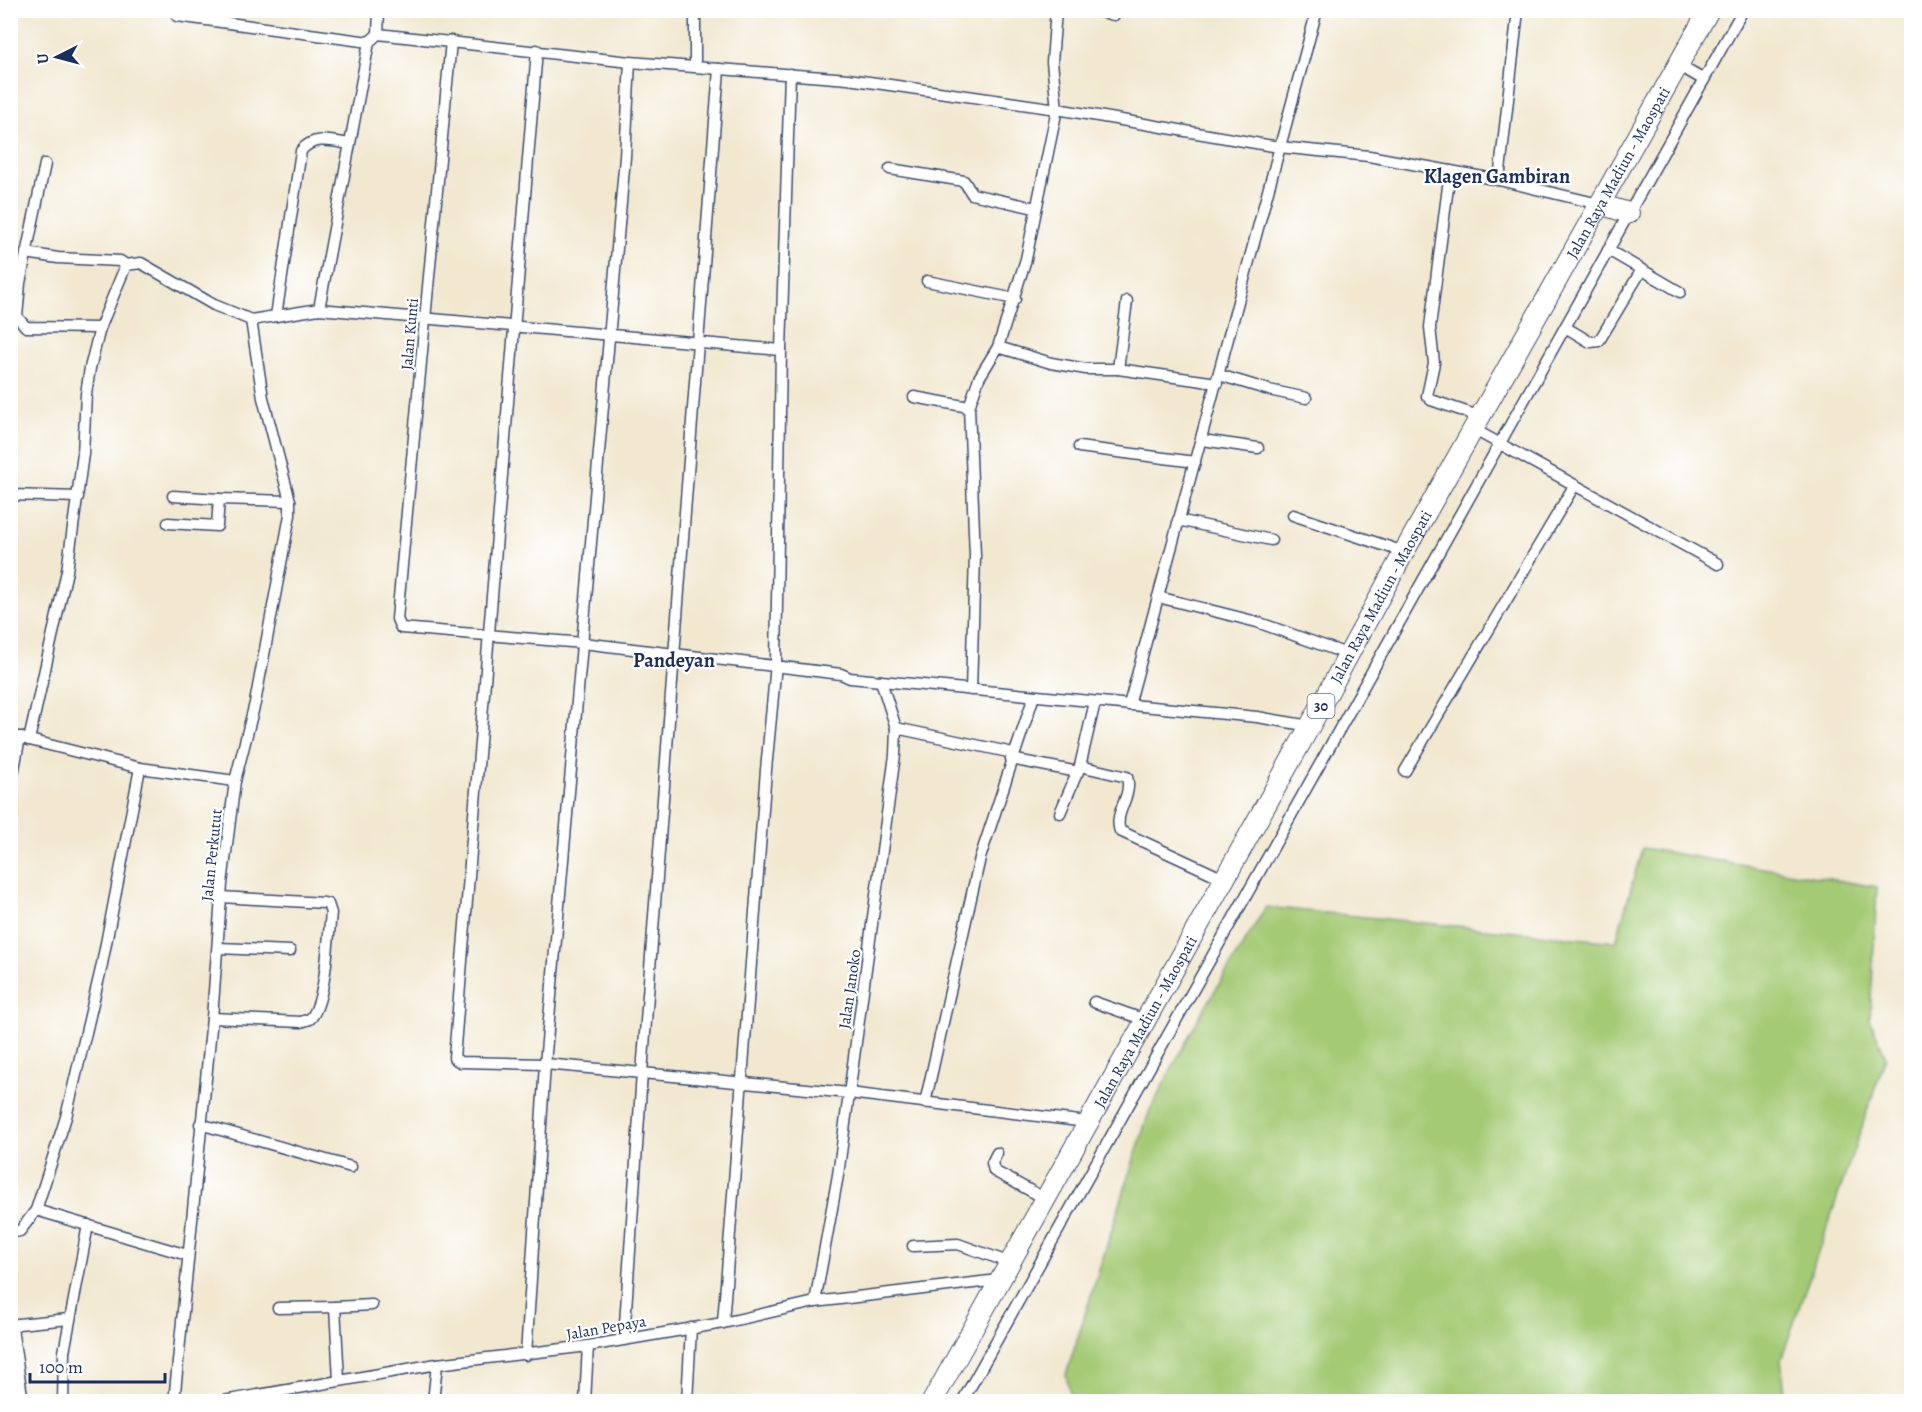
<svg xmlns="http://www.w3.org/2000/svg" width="1922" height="1412" font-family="Alegreya,serif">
<rect width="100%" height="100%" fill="#fff"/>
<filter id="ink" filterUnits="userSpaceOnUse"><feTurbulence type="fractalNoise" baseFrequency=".0167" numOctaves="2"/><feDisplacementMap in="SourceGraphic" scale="12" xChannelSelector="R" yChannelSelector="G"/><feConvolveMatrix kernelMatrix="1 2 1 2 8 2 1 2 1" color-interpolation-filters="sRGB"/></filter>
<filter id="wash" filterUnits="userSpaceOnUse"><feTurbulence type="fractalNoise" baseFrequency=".008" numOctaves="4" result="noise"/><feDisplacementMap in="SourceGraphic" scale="24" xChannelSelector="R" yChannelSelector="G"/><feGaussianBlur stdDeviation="1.35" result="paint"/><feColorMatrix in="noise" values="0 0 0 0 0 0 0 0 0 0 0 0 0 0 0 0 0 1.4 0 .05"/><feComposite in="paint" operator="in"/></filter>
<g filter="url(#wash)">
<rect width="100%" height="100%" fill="#f2e8d0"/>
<polygon fill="#a4ca74" stroke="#607c69" stroke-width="1.5" points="1642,848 1877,887 1870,1020 1886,1057 1781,1360 1786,1401 1072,1401 1066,1375 1149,1112 1199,1017 1266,907 1616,942"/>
</g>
<g filter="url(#ink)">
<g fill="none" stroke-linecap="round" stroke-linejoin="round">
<defs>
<g id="street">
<polyline points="1092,10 1114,15"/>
<polyline points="1317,10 1158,597 1257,622 1347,654"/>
<polyline points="177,16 369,42"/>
<polyline points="378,34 379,10"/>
<polyline points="451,41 397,619 401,628 583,643 841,674 850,678 1257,717 1310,726"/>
<polyline points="537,50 454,1058 460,1062 545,1064 642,1073 849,1093 1087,1122"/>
<polyline points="1678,65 1704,80"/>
<polyline points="695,66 695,10"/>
<polyline points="45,164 20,283 17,317 26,327 100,328"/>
<polyline points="890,169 964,181 972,194 1035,208"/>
<polyline points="1450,171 1430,327 1434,363 1427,396 1431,400 1481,417"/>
<polyline points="1499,180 1518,10"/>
<polyline points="1608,250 1680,292"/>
<polyline points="26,253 58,258 120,261 126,265"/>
<polyline points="927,281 1015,299"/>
<polyline points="319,309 369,42 378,34 630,62 848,79 1057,109 1279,147 1369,156 1499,180 1599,204"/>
<path d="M276,316L301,151C313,135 332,141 349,144"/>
<polyline points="1565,327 1590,342 1599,341 1641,271"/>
<polyline points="998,347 1051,363 1086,369 1118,369 1217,383"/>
<polyline points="1118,369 1127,301"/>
<polyline points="1219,375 1269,390 1306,398"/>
<polyline points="914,397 969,407"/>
<polyline points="1473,429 1718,564"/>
<polyline points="1202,440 1258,448"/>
<polyline points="1079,447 1195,462"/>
<polyline points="10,495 78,497"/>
<polyline points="219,499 290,501"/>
<polyline points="1293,515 1404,552"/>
<polyline points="1178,520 1271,540"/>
<polyline points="168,523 217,526 219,499 173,496"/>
<polyline points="971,690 975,556 969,407 979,378 998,347 1026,259 1057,109 1052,62 1056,10"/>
<polyline points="1129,705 1158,597"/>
<polyline points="896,728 1013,753"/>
<polyline points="10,735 140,768 235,781"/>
<polyline points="29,740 67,571 83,454 86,394 90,368 100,328 126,265 141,263 214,305 251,320 319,309 781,350"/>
<polyline points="1011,759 1078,772"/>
<polyline points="1080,766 1095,702"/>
<polyline points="1405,771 1574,486"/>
<polyline points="10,790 20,737"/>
<path d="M1060,813L1080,766L1127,777C1133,797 1113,812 1120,831L1224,879"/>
<polyline points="218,948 290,951"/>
<polyline points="1094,1002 1145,1020"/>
<path d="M212,1018L301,1022L310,1019C326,1003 328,937 331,913L328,904L324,903L221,897"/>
<polyline points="925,1103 980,858 1034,696"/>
<polyline points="200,1124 351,1167"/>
<polyline points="997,1153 992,1163 994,1171 1044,1198"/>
<polyline points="36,1210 187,1255"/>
<polyline points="10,1233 20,1231 36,1210 66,1117 101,969 140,768"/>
<polyline points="913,1246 958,1244 1008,1262"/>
<polyline points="815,1302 838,1175 895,755 896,728 881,681"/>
<polyline points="335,1307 372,1305"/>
<polyline points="278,1308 335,1307 339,1380"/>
<polyline points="723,1323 766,770 776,664 781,350 790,74"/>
<polyline points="624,1339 642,1073 719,69"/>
<polyline points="526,1355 545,1064 625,157 630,62"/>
<polyline points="23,1402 12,1328 18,1324 69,1319"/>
<polyline points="63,1402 64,1352 88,1225"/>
<polyline points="174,1402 212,1018 222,884 235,781 255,703 290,515 290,501 263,398 251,320"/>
<polyline points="218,1402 437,1364 588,1346 723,1323 815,1302 998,1280"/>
<polyline points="433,1402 437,1364"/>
<polyline points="585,1402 588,1346"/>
<polyline points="687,1402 691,1328"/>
<polyline points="962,1402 1743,10"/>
</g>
<g id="highway">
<polyline points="1599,204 1629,213"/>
<path id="s1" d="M932,1402L1310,726L1404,552L1709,10"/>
</g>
</defs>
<use href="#street" stroke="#3b4b6f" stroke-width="13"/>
<use href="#highway" stroke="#3b4b6f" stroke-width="22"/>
<use href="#street" stroke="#fff" stroke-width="10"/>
<use href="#highway" stroke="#fff" stroke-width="20"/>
</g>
</g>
<g text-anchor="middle" stroke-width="4.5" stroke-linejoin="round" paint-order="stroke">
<rect fill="#fff" stroke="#5f6d8e" stroke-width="1.5" x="1307.5" y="694" width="27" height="24" rx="4.5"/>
<g font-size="15" font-weight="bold" fill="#1b2f5e">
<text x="1321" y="711">30</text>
</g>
<g font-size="16" fill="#1b2f5e" stroke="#fff">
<text dy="6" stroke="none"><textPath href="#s1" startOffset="1408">Jalan Raya Madiun - Maospati</textPath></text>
<text transform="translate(409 334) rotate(-85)" y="6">Jalan Kunti</text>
<text dy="6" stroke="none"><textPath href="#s1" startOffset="922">Jalan Raya Madiun - Maospati</textPath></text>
<text transform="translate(211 855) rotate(-84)" y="6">Jalan Perkutut</text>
<text transform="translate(849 989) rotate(-82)" y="6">Jalan Janoko</text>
<text dy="6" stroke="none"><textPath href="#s1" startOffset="436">Jalan Raya Madiun - Maospati</textPath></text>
<text transform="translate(606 1327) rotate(-10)" y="6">Jalan Pepaya</text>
</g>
<g font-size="20" font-weight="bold" fill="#1b2f5e" stroke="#fff">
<text x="1497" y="183">Klagen Gambiran</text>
<text x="674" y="667">Pandeyan</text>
</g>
</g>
<rect width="1922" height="1412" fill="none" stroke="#fff" stroke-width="36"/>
<g transform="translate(57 57) rotate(264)" stroke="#ffffff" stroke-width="4.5" paint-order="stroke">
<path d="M0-4.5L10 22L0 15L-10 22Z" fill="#1b2f5e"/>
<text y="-9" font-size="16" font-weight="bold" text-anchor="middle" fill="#1b2f5e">U</text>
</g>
<path d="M30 1373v9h135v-9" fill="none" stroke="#1b2f5e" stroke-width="3"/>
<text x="39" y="1373" font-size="18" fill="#1b2f5e" stroke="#ffffff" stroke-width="4.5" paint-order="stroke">100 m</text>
</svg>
